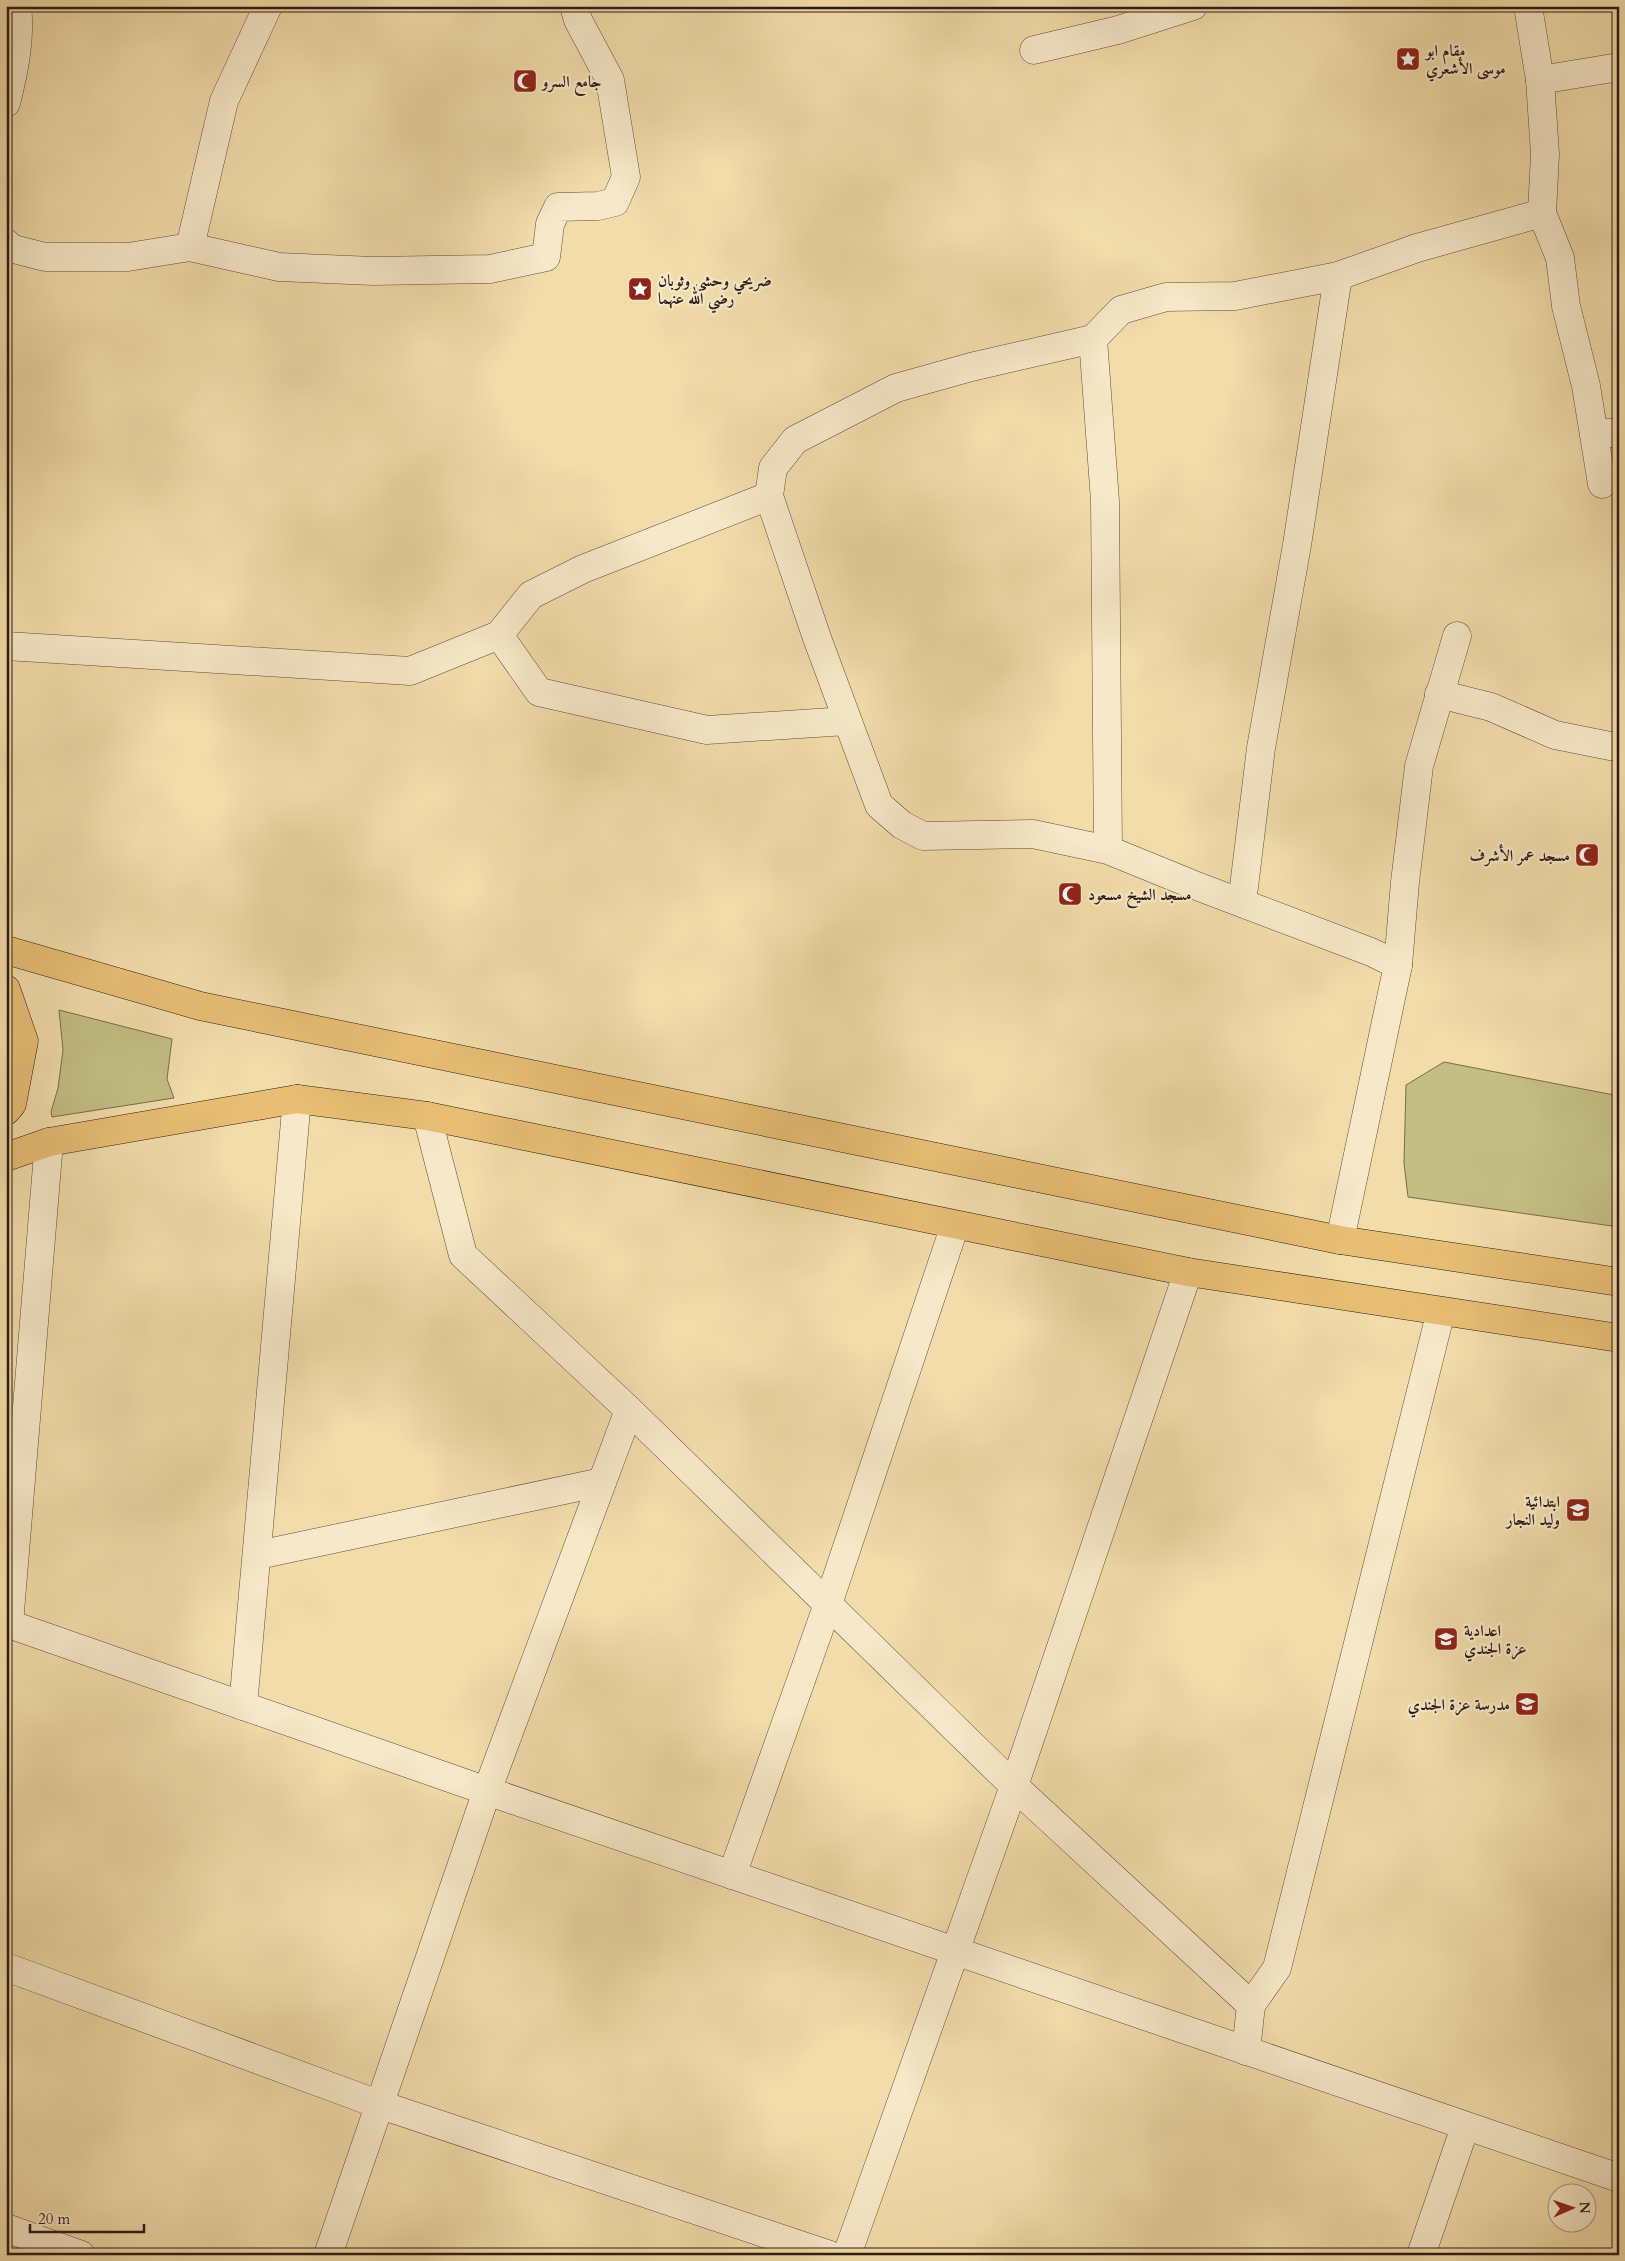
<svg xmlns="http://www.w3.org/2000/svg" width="1625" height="2261" font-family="Cardo,Amiri,serif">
<rect width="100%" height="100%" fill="#f1dcaa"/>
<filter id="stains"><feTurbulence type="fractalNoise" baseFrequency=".004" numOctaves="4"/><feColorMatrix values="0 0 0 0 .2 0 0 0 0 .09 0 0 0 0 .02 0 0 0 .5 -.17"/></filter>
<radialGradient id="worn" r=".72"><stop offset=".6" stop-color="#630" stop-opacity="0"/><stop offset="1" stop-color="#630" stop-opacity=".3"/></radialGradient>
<g fill="#c2be84" stroke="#786c4c">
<polygon points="59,1010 172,1039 167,1079 174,1098 52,1117 51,1112 58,1088 63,1050"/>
<polygon points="1444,1062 1619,1096 1619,1227 1408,1197 1404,1163 1406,1085"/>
</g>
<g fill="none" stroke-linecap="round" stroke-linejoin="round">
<defs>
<g id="minor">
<polyline points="1528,6 1540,80 1545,154 1542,213"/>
<polyline points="1034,50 1118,30 1193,6"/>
<polyline points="1540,80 1619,67"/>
<path d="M6,103C14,71 21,39 17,6"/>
<polyline points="6,243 10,248 45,257 128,257 190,247 279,267 373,271 490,269 546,257 550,224 558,207 598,206 615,202 626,177 610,80 578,20 574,6"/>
<polyline points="190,247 224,101 268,6"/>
<polyline points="1338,276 1417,248 1542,213 1560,258 1566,306 1586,386 1602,484"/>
<polyline points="1093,339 1121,310 1166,297 1235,296 1338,276 1297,545 1261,748 1242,903"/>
<polyline points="1594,433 1619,433"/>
<polyline points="499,635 539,692 707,730 847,721"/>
<polyline points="6,646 410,671 499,635 531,595 583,569 769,496"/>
<polyline points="1439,694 1491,707 1555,735 1615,747 1619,745"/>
<polyline points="1108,850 1105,501 1093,339 971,367 896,388 795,440 773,468 769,496 817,638 879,805 902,825 923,836 1033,834 1108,850 1194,885 1371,952 1398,965 1340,1240"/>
<polyline points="1398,965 1405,882 1419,766 1457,636"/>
<polyline points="427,1116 463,1255 629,1410 1014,1786 1251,2005 1246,2051"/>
<polyline points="258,1555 602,1482"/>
<polyline points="6,1623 487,1791 1619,2178"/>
<polyline points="9,1624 49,1142"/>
<polyline points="243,1706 297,1099"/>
<polyline points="732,1875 828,1604 955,1225"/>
<polyline points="6,1967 378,2104 830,2255"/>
<polyline points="1251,2005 1277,1968 1441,1311"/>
<polyline points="6,2228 81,2255"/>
<polyline points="328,2255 487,1791 629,1410"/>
<polyline points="847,2255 1014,1786 1188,1272"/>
<polyline points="1421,2255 1465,2127"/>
</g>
<g id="major">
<polyline points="6,950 200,1006 1340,1240 1619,1282"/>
<polyline points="6,989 24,1041 12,1104 6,1111"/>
<polyline points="6,1157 49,1142 297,1099 427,1116 1188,1272 1619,1338"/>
</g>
</defs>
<use href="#minor" stroke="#5f4b39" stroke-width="29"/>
<use href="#major" stroke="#2e1b13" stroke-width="29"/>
<use href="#minor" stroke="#f6e8c8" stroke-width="28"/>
<use href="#major" stroke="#e8be75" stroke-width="28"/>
</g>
<defs>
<symbol id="sight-square" viewBox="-11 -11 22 22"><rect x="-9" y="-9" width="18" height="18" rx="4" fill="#8f2418" stroke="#f6e8c8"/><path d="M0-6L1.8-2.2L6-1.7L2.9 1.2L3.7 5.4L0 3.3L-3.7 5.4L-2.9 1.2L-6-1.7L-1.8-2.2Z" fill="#fff"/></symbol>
<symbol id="mosque-square" viewBox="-11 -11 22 22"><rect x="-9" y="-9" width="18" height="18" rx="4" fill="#8f2418" stroke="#f6e8c8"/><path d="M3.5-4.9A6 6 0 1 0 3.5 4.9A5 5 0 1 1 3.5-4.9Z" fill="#fff"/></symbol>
<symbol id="school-square" viewBox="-11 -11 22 22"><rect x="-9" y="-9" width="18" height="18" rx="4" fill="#8f2418" stroke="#f6e8c8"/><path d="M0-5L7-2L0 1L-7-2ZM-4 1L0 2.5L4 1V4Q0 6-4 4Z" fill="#fff"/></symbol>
</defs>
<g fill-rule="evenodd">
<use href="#sight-square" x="1394" y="45" width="28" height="28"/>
<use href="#mosque-square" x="511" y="67" width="28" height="28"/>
<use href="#sight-square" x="626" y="275" width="28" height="28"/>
<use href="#mosque-square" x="1573" y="841" width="28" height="28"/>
<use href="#mosque-square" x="1056" y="880" width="28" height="28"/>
<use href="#school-square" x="1564" y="1496" width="28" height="28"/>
<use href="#school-square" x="1432" y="1625" width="28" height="28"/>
<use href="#school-square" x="1513" y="1690" width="28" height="28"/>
</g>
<g text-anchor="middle" stroke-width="4.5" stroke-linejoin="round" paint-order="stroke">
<g font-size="16" font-weight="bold" fill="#2e1b13" stroke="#f6e8c8" text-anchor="start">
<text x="1426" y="56">مقام ابو<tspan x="1426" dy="18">موسى الأشعري</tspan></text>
<text x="542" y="87">جامع السرو</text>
<text x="658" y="286">ضريحي وحشي وثوبان<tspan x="658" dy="18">رضي الله عنهما</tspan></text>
<text x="1570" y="861" text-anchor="end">مسجد عمر الأشرف</text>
<text x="1088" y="900">مسجد الشيخ مسعود</text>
<text x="1560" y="1507" text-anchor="end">ابتدائية<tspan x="1560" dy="18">وليد النجار</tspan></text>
<text x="1464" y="1636">اعدادية<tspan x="1464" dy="18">عزة الجندي</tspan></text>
<text x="1510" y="1710" text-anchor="end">مدرسة عزة الجندي</text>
</g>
</g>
<rect width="1625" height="2261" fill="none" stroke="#f1dcaa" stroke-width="25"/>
<rect x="8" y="8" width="1610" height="2246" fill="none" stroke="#2e1b13" stroke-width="2.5"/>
<rect x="12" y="12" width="1600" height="2236" fill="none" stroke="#2e1b13"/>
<g transform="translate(1572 2208) rotate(88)"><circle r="24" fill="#f6e8c8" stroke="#a69680"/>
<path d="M0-4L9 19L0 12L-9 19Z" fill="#8f2418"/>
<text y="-8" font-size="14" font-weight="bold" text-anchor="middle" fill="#2e1b13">N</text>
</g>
<path d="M30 2224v8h114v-8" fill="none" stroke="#2e1b13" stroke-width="2.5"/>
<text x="38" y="2224" font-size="15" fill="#2e1b13" stroke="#f6e8c8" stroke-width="4" paint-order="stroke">20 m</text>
<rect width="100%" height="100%" filter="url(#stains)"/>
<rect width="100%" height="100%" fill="url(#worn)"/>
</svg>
